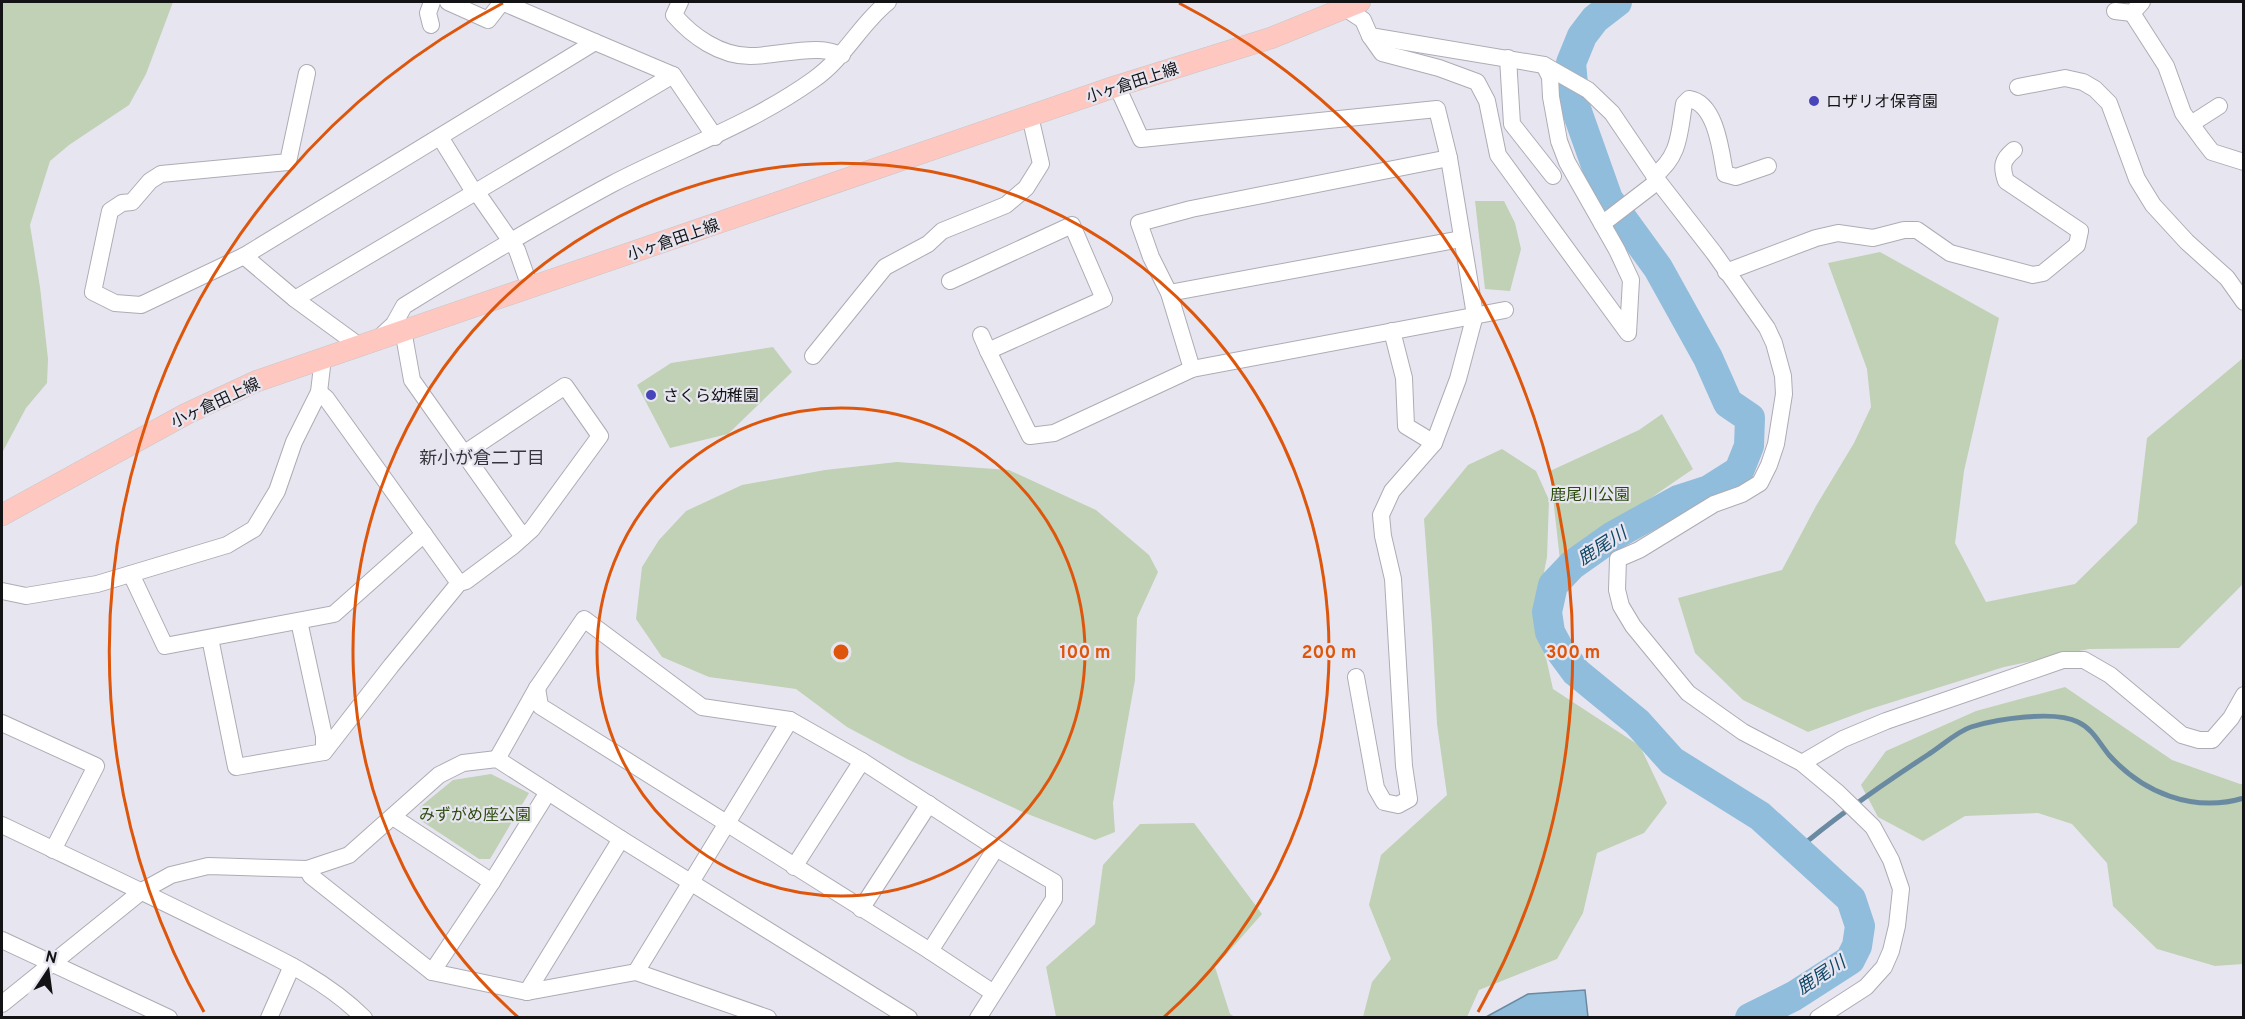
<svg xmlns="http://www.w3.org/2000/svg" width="2245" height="1019" font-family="Overpass,'Noto Sans JP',sans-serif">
<rect width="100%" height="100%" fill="#e7e6f0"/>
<g fill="#c0d1b5">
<polygon points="2,2 173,2 146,74 129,105 69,145 50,161 30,225 40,287 48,359 47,383 26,408 2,453"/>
<polygon points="1475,201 1504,201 1515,223 1521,249 1510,291 1485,289"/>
<polygon points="1880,252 1999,318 1964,471 1955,543 1986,602 2075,584 2137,523 2147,438 2243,358 2243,584 2179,648 2089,649 2004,667 1867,710 1808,732 1743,700 1695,653 1678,598 1782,570 1816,506 1854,443 1871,407 1867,369 1828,263"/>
<polygon points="773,347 792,372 728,434 670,448 637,385 671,363"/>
<polygon points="1662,414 1693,469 1560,560 1550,471 1639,430"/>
<polygon points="1502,449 1536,471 1549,500 1547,557 1536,613 1553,689 1640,746 1667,803 1644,833 1597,853 1583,913 1557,959 1479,990 1467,1017 1363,1017 1372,982 1391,959 1369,905 1381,855 1447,795 1437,724 1432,627 1424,519 1468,465"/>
<polygon points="897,462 1009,470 1096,510 1149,555 1158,572 1137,618 1135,680 1113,803 1115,832 1095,840 1025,813 907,759 847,727 796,689 709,677 662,657 636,619 642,567 659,540 686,511 742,485 825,470"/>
<polygon points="2065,687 2172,760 2240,784 2243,784 2243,964 2215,966 2157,949 2113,906 2107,863 2072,824 2038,813 1965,816 1923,841 1878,817 1861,785 1886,751 1976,711"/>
<polygon points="491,774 529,793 490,859 479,859 420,820 420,807 453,780"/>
<polygon points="1194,823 1262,914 1215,967 1230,1014 1235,1017 1056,1017 1046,967 1095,924 1103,865 1140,824"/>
</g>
<polygon fill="#90bddc" stroke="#6a8aa1" stroke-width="1.5" points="1585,990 1588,1017 1486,1017 1528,994"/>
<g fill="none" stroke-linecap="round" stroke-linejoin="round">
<path stroke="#6a8aa1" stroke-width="5" d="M1797,850C1839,814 1883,784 1929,754C1942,746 1956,732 1971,727C1996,719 2055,710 2078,722C2093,729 2099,743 2109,755C2143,793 2193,813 2244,798"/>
<polyline stroke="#90bddc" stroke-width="30" points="1617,2 1595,19 1582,36 1571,63 1575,106 1608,199 1658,268 1708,358 1728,403 1750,418 1749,446 1739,471 1709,490 1678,500 1613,536 1572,565 1553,585 1547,612 1550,632 1559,649 1576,672 1637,722 1672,761 1760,816 1851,899 1860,926 1857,946 1850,960 1794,996 1750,1018"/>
<defs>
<g id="minor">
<polyline points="448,2 488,20 502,2 595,42"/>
<path d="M680,2L674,15C692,36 720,56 750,56C773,56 796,49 819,50C827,50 835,53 842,55"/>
<polyline points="1337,3 1363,20 1370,36 1544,65 1588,90 1612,113 1658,181 1714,253 1767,328 1774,343 1783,376 1784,394 1776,444 1769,465 1760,483 1742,494 1714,504 1639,550 1618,559 1617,590 1621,606 1633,626 1688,693 1743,732 1802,763 1838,793 1873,827 1891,860 1901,889 1897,926 1891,951 1884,967 1866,987 1818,1018"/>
<polyline points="2115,11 2132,13 2142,2"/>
<polyline points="2132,13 2166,66 2183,113 2202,139 2212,152 2244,162"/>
<polyline points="431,25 428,13 432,2"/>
<polyline points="1370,36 1382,53 1439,68 1477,82 1487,101 1498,155 1628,333 1631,280 1617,250 1567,162 1559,141 1551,97 1550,77 1544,65"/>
<polyline points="1508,58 1512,124 1553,176"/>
<polyline points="307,73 288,162 161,174 150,181 132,202 122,203 110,211 93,292 115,303 141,305 244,256 595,42 673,75 715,137"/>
<polyline points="1117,86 1141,139 1437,109 1449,158 1475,315 1458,379 1434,443 1392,491 1381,515 1383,536 1393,579 1404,766 1409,799 1398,805 1384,802 1376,788 1356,677"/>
<polyline points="2018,87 2065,78 2083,82 2095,89 2109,103 2137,179 2153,205 2187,242 2227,278 2244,302"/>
<polyline points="2191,124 2219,106"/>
<polyline points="440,137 474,192 480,197 517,250 530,287"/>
<path d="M1654,176C1680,156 1679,134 1684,104L1689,99C1716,103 1721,151 1725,174L1736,177L1768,166"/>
<polyline points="1602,224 1658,181"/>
<polyline points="244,256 295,299 358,345"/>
<path d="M1726,272L1816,238L1838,233L1873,238L1904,230H1917L1950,253L2033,275L2043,273L2077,245L2080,231L2006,181C2001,166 2002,160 2014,150"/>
<polyline points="950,281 1072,225 1104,299 988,351 1030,436 1054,433 1192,369 1505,310"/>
<polyline points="1169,293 1461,239"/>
<polyline points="295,299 673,75"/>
<polyline points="403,330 412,380 523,537"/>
<polyline points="1392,331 1404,378 1406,426 1434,443"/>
<polyline points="981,335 988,351"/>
<path d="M380,337L394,324L404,306C472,264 541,222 612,184C679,149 750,125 813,80C845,58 860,24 888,2"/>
<polyline points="813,356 885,267 928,244 942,231 1006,205 1026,188 1041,164 1030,116"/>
<polyline points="1192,369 1169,293 1151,257 1139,223 1191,209 1449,158"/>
<polyline points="319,392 326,398 459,583"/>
<polyline points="131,574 165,646 334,614 424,534"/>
<polyline points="2,591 26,596 97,584 227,545 254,529 277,491 294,442 319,392 323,358"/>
<polyline points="299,621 324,736 324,752"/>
<polyline points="210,638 236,767 324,752 391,666 459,583 466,581 513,546 532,529 600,436 565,386 465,453"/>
<polyline points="537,688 540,706 930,951 992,992"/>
<polyline points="2,723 96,766 53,850"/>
<polyline points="497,759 537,688 584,619 702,707 790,720 862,761 996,848 1054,882 1054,899 978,1018"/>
<polyline points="1802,763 1843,739 1886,721 2063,660 2084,660 2110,675 2182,735 2199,740 2212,740 2231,718 2244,695"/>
<polyline points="393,817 492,882"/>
<path d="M2,825C75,860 148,894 220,930C271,955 323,977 364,1018"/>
<polyline points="794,867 862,761"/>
<polyline points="307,869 311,876 432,972 527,992 636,972 790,720"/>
<polyline points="861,909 929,804"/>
<polyline points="2,940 169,1018"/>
<polyline points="930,951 996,848"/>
<polyline points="432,972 492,882 548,792"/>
<polyline points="636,972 768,1018"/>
<polyline points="527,992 621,839"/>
<polyline points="2,1004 142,891 171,875 208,866 307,869 349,855 439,775 463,763 497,759 621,839 909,1018"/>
<polyline points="269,1018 292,966"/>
</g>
<polyline id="major" points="2,515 186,414 257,381 1117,86 1271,38 1360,2"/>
</defs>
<use href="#minor" stroke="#adacb5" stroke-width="18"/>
<use href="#major" stroke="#c6c6c7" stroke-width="22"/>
<use href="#minor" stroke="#fff" stroke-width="16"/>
<use href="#major" stroke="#fec8c0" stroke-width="21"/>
</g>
<g fill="none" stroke="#dd560c" stroke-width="3">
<circle cx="841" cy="652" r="244"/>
<path d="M518 1017A488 488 0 1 1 1164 1017"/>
<path d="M204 1012A732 732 0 0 1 503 3M1179 3A732 732 0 0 1 1478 1012"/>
</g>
<g fill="#4844ba" stroke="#e7e6f0" stroke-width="2">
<circle cx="1814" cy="101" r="6"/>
<circle cx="651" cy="395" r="6"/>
</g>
<g text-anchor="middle" stroke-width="4.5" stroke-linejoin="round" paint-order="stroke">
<g font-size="16" fill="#131316" stroke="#e7e6f0">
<text transform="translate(1132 82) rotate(-18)" y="6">小ヶ倉田上線</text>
<text transform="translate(673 239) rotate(-19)" y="6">小ヶ倉田上線</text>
<text transform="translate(215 402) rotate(-25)" y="6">小ヶ倉田上線</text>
</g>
<g font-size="16" fill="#131316" stroke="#e7e6f0" text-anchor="start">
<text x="1826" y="107">ロザリオ保育園</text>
<text x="663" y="401">さくら幼稚園</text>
</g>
<g font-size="16" fill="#2b4b0c" stroke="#e7e6f0">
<text x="1590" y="500">鹿尾川公園</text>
<text x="475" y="820">みずがめ座公園</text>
</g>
<g font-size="18" fill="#37363e" stroke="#e7e6f0">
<text x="482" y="464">新小が倉二丁目</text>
</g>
<g font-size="18" font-style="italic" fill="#0e4665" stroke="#e7e6f0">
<text transform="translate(1602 546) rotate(-32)" y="6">鹿尾川</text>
<text transform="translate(1821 975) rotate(-33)" y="6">鹿尾川</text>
</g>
</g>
<circle cx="841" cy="652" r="9" fill="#dd560c" stroke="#e7e6f0" stroke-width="3"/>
<g font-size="18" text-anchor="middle" font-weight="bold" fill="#dd560c" stroke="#e7e6f0" stroke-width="4.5" stroke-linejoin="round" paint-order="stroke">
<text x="1085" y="658">100 m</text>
<text x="1329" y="658">200 m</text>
<text x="1573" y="658">300 m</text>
</g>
<rect width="2245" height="1019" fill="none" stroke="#131316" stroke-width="6"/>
<g transform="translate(48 971) rotate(13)" stroke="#e7e6f0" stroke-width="4.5" paint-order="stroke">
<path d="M0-4.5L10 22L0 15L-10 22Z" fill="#131316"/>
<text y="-9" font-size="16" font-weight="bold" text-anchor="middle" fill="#131316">N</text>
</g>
</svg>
